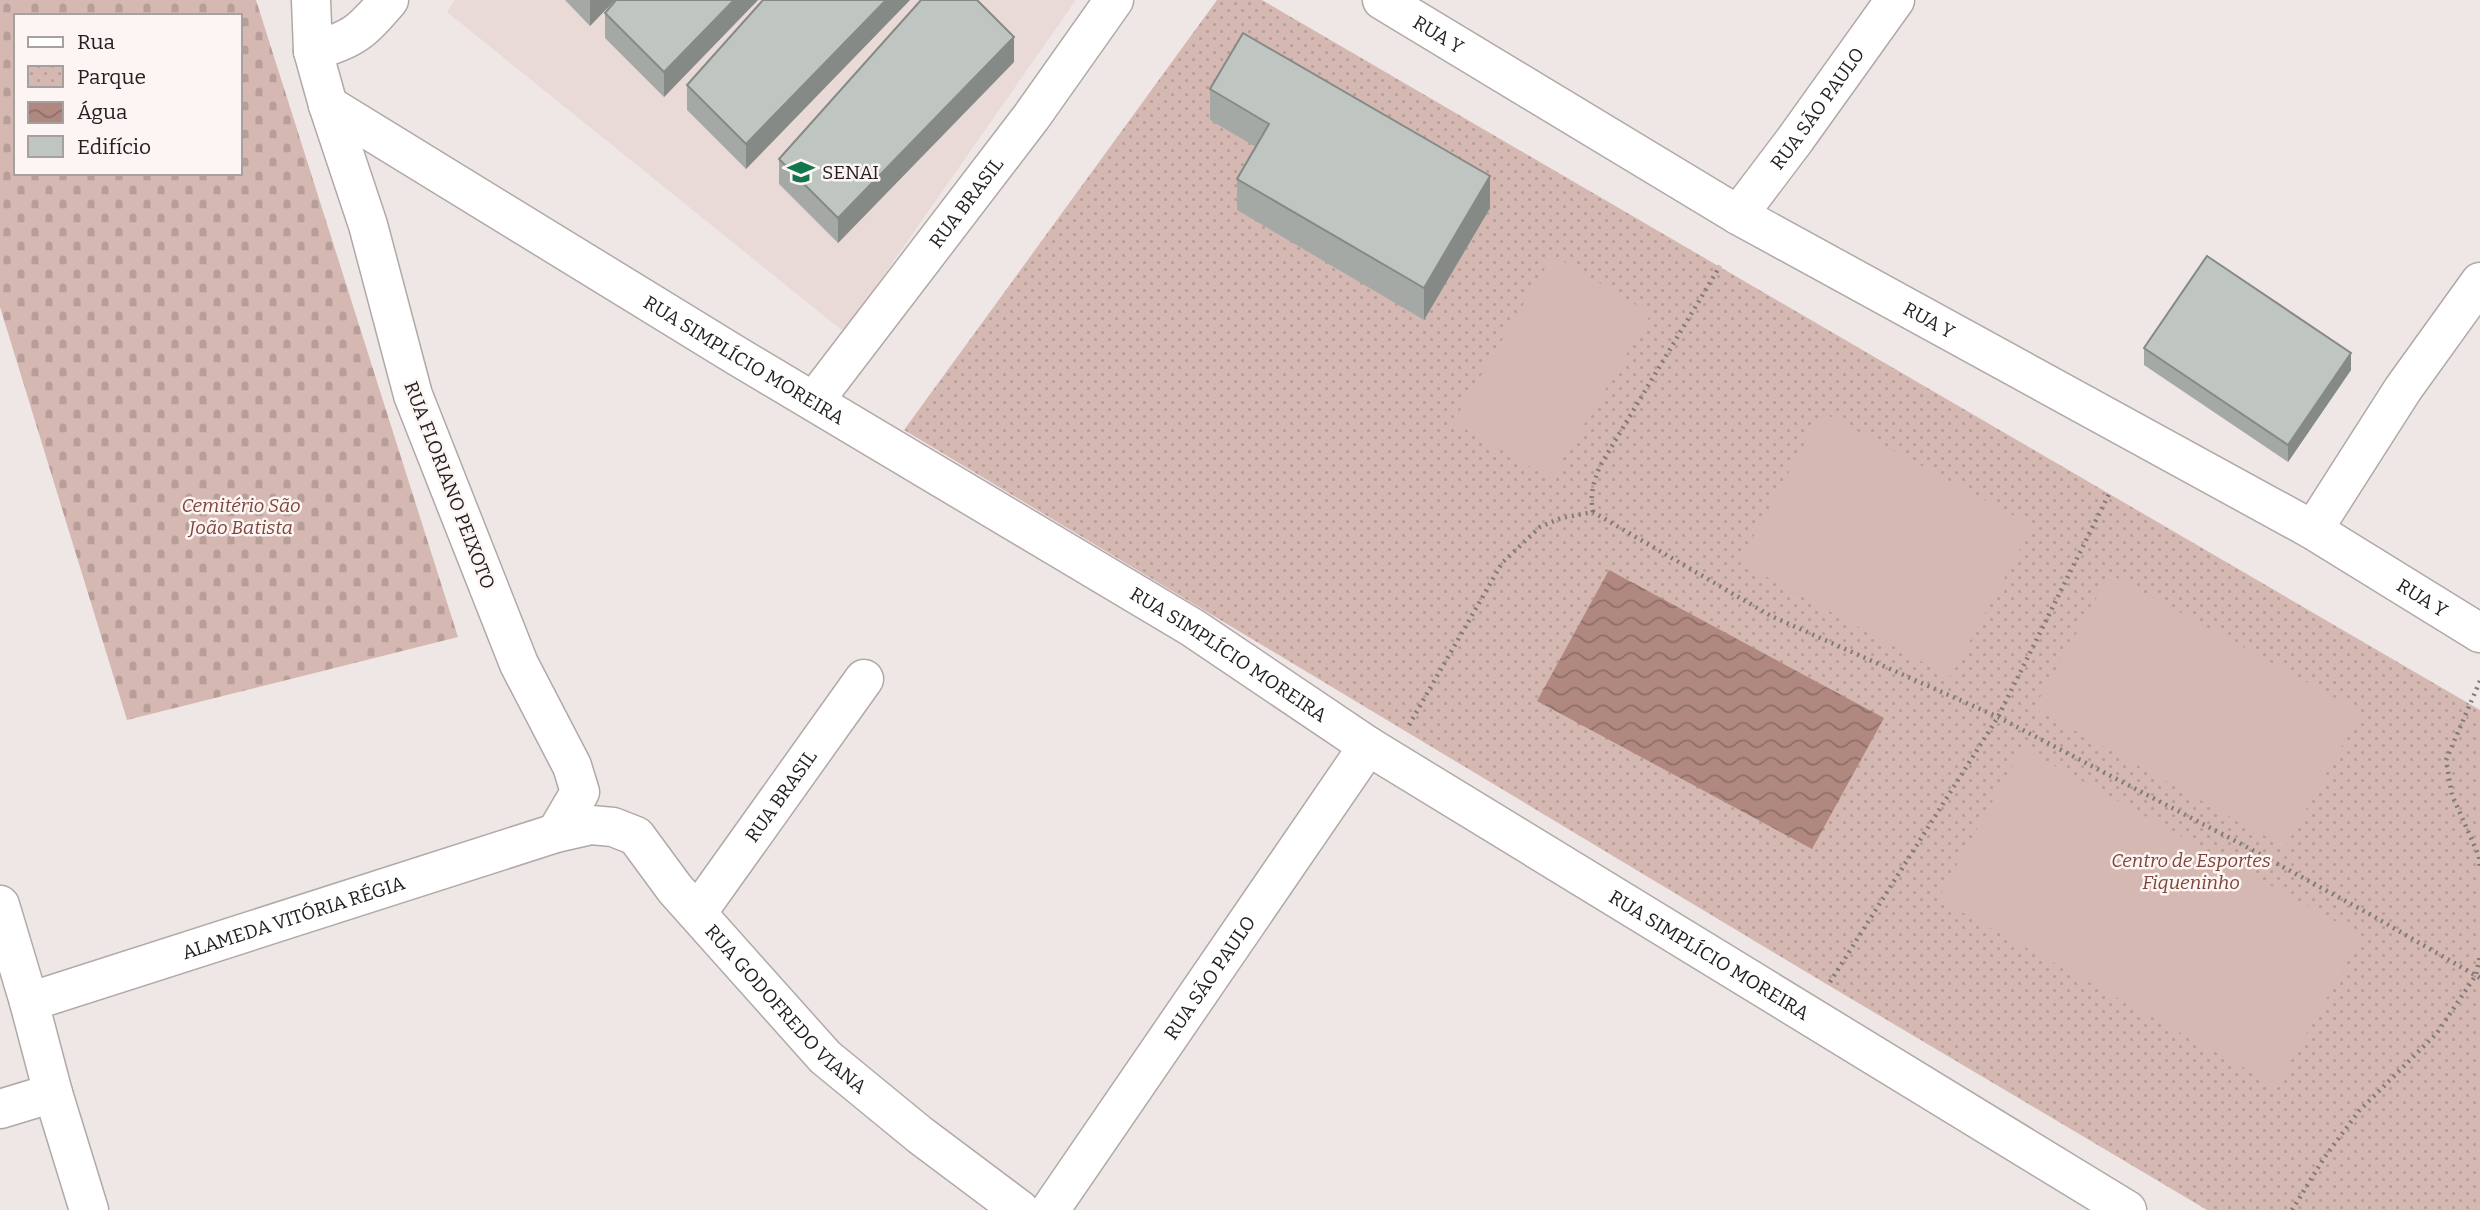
<svg xmlns="http://www.w3.org/2000/svg" width="2480" height="1210" font-family="Bitter,serif">
<defs>
<pattern id="cemetery-stones" width="16" height="16" patternUnits="userSpaceOnUse" patternTransform="scale(1.75)"><rect width="16" height="16" fill="#d5b8b2"/><path d="M2 7V4a2 2 0 0 1 4 0v3zM10 15v-3a2 2 0 0 1 4 0v3z" fill="#b79e99"/></pattern>
<pattern id="park-dots" width="8" height="8" patternUnits="userSpaceOnUse" patternTransform="scale(1.75)"><rect width="8" height="8" fill="#d5b8b2"/><path d="M2 2h.1M6 6h.1" fill="none" stroke="#b79e99" stroke-width="1.8" stroke-linecap="round"/></pattern>
<pattern id="water-waves" width="16" height="10" patternUnits="userSpaceOnUse" patternTransform="scale(1.75)"><rect width="16" height="10" fill="#b08880"/><path d="M0 5q4-4 8 0t8 0" fill="none" stroke="#8f6f68"/></pattern>
</defs>
<rect width="100%" height="100%" fill="#efe7e6"/>
<polygon fill="#eadad7" points="455,0 1076,0 844,332 447,12"/>
<path fill="url(#cemetery-stones)" fill-rule="evenodd" d="M0,0H256L458,637L127,720L0,307ZM16,16H240V173H16Z"/>
<polygon fill="url(#park-dots)" points="1217,0 1262,0 2480,710 2480,1210 2207,1210 1828,985 904,430"/>
<g fill="#d5b8b2">
<polygon points="1553,255 1651,314 1551,479 1453,422"/>
<polygon points="1822,412 2033,526 1950,677 1739,562"/>
<polygon points="2110,574 2361,712 2285,847 2034,708"/>
<polygon points="2022,748 2362,936 2277,1086 1938,899"/>
</g>
<polygon fill="url(#water-waves)" points="1609,570 1884,718 1812,849 1537,701"/>
<g fill="none" stroke-linecap="round" stroke-linejoin="round">
<defs>
<g id="minor">
<path id="s1" d="M1382,0L1738,215L2313,530L2480,633"/>
<path d="M313,51C355,39 361,32 389,0"/>
<path id="s2" d="M328,105L737,356L1193,628L1368,746L2127,1210"/>
<path id="s3" d="M1738,215L1794,141L1895,0"/>
<path id="s4" d="M814,401L1032,116L1114,0"/>
<polyline points="2313,530 2403,389 2480,282"/>
<polyline points="0,905 29,1002"/>
<path id="s5" d="M697,913L864,679"/>
<polyline points="0,1109 53,1093"/>
<path id="s6" d="M1050,1210L1368,746"/>
</g>
<g id="secondary">
<path id="s7" d="M556,833L591,825L613,827L636,836L675,889L825,1057L920,1135L1020,1210"/>
</g>
<g id="primary">
<path id="s8" d="M89,1210L53,1093L29,1002L556,833L580,792L572,766L519,664L413,395L368,225L328,105L313,51L311,0"/>
</g>
</defs>
<use href="#minor" stroke="#b0a9a7" stroke-width="41"/>
<use href="#secondary" stroke="#b0a9a7" stroke-width="41"/>
<use href="#primary" stroke="#b0a9a7" stroke-width="41"/>
<g stroke="#807b7a" stroke-width="4.5" stroke-dasharray="2 5" stroke-linecap="butt">
<path d="M1593,512C1590,495 1593,483 1600,466L1720,266"/>
<polyline points="2480,681 2446,760 2452,795 2479,856 2480,869"/>
<polyline points="1409,725 1502,563 1540,527 1561,518 1593,512 1771,616 1998,717 2243,845 2373,916 2480,978"/>
<polyline points="1830,982 1998,717 2109,494"/>
<polyline points="2292,1210 2324,1158 2359,1111 2437,1033 2476,975 2480,956"/>
</g>
<use href="#minor" stroke="#fff" stroke-width="38"/>
<use href="#secondary" stroke="#fff" stroke-width="38"/>
<use href="#primary" stroke="#fff" stroke-width="38"/>
</g>
<g fill="#a4a9a6">
<polygon points="565,0 615,0 590,26"/>
<polygon points="616,0 758,0 664,97 605,38 605,13"/>
<polygon points="763,0 910,0 746,169 687,110 687,85"/>
<polygon points="1014,62 838,243 779,184 779,159"/>
<polygon points="1210,89 1490,208 1424,320 1237,210 1237,179 1256,147 1210,120"/>
<polygon points="2144,348 2351,370 2288,462 2144,365"/>
</g>
<g fill="#868a87">
<polygon points="591,0 615,0 590,26 590,1"/>
<polygon points="734,0 758,0 664,97 664,72"/>
<polygon points="886,0 910,0 746,169 746,144"/>
<polygon points="1014,37 1014,62 838,243 838,218"/>
<polygon points="1490,176 1490,208 1424,320 1424,288"/>
<polygon points="2351,353 2351,370 2288,462 2288,445"/>
</g>
<g fill="#bfc5c1" stroke="#868a87" stroke-width="2">
<polygon points="616,0 734,0 664,72 605,13"/>
<polygon points="763,0 886,0 746,144 687,85"/>
<polygon points="921,0 977,0 1014,37 838,218 779,159"/>
<polygon points="1243,33 1490,176 1424,288 1237,179 1269,124 1210,89"/>
<polygon points="2207,256 2351,353 2288,445 2144,348"/>
</g>
<defs>
<symbol id="university-bare" viewBox="-9 -9 18 18"><path d="M0-5L7-2L0 1L-7-2ZM-4 1L0 2.5L4 1V4Q0 6-4 4Z" fill="#12754c" stroke="#fcf5f3" stroke-width="2.5" paint-order="stroke"/></symbol>
</defs>
<g fill-rule="evenodd">
<use href="#university-bare" x="782" y="153" width="38" height="38"/>
</g>
<g text-anchor="middle" stroke-width="5" stroke-linejoin="round" paint-order="stroke">
<g font-size="19" fill="#242120" stroke="#fcf5f3">
<text dy="7" stroke="none"><textPath href="#s1" startOffset="66">RUA Y</textPath></text>
<text dy="7" stroke="none"><textPath href="#s3" startOffset="133">RUA SÃO PAULO</textPath></text>
<text dy="7" stroke="none"><textPath href="#s4" startOffset="250">RUA BRASIL</textPath></text>
<text dy="7" stroke="none"><textPath href="#s1" startOffset="634">RUA Y</textPath></text>
<text dy="7" stroke="none"><textPath href="#s2" startOffset="488">RUA SIMPLÍCIO MOREIRA</textPath></text>
<text transform="translate(450 485) rotate(69)" y="7">RUA FLORIANO PEIXOTO</text>
<text dy="7" stroke="none"><textPath href="#s1" startOffset="1200">RUA Y</textPath></text>
<text dy="7" stroke="none"><textPath href="#s2" startOffset="1055">RUA SIMPLÍCIO MOREIRA</textPath></text>
<text dy="7" stroke="none"><textPath href="#s5" startOffset="144">RUA BRASIL</textPath></text>
<text dy="7" stroke="none"><textPath href="#s8" startOffset="494">ALAMEDA VITÓRIA RÉGIA</textPath></text>
<text dy="7" stroke="none"><textPath href="#s2" startOffset="1622">RUA SIMPLÍCIO MOREIRA</textPath></text>
<text dy="7" stroke="none"><textPath href="#s6" startOffset="282">RUA SÃO PAULO</textPath></text>
<text dy="7" stroke="none"><textPath href="#s7" startOffset="312">RUA GODOFREDO VIANA</textPath></text>
</g>
<g font-size="19" fill="#242120" stroke="#fcf5f3" text-anchor="start">
<text x="822" y="179">SENAI</text>
</g>
<g font-size="19" font-style="italic" fill="#7e4439" stroke="#fcf5f3">
<text x="241" y="512">Cemitério São<tspan x="241" dy="22">João Batista</tspan></text>
<text x="2191" y="867">Centro de Esportes<tspan x="2191" dy="22">Fiqueninho</tspan></text>
</g>
</g>
<rect x="14" y="14" width="228" height="161" fill="#fcf5f3" stroke="#a6a09f" stroke-width="2"/>
<rect x="28" y="37" width="35" height="10" fill="#ffffff" stroke="#a6a09f" stroke-width="2"/>
<text x="77" y="49" font-size="21" fill="#242120">Rua</text>
<rect x="28" y="66" width="35" height="21" fill="url(#park-dots)" stroke="#a6a09f" stroke-width="2"/>
<text x="77" y="84" font-size="21" fill="#242120">Parque</text>
<rect x="28" y="102" width="35" height="21" fill="url(#water-waves)" stroke="#a6a09f" stroke-width="2"/>
<text x="77" y="119" font-size="21" fill="#242120">Água</text>
<rect x="28" y="136" width="35" height="21" fill="#bfc5c1" stroke="#a6a09f" stroke-width="2"/>
<text x="77" y="154" font-size="21" fill="#242120">Edifício</text>
</svg>
